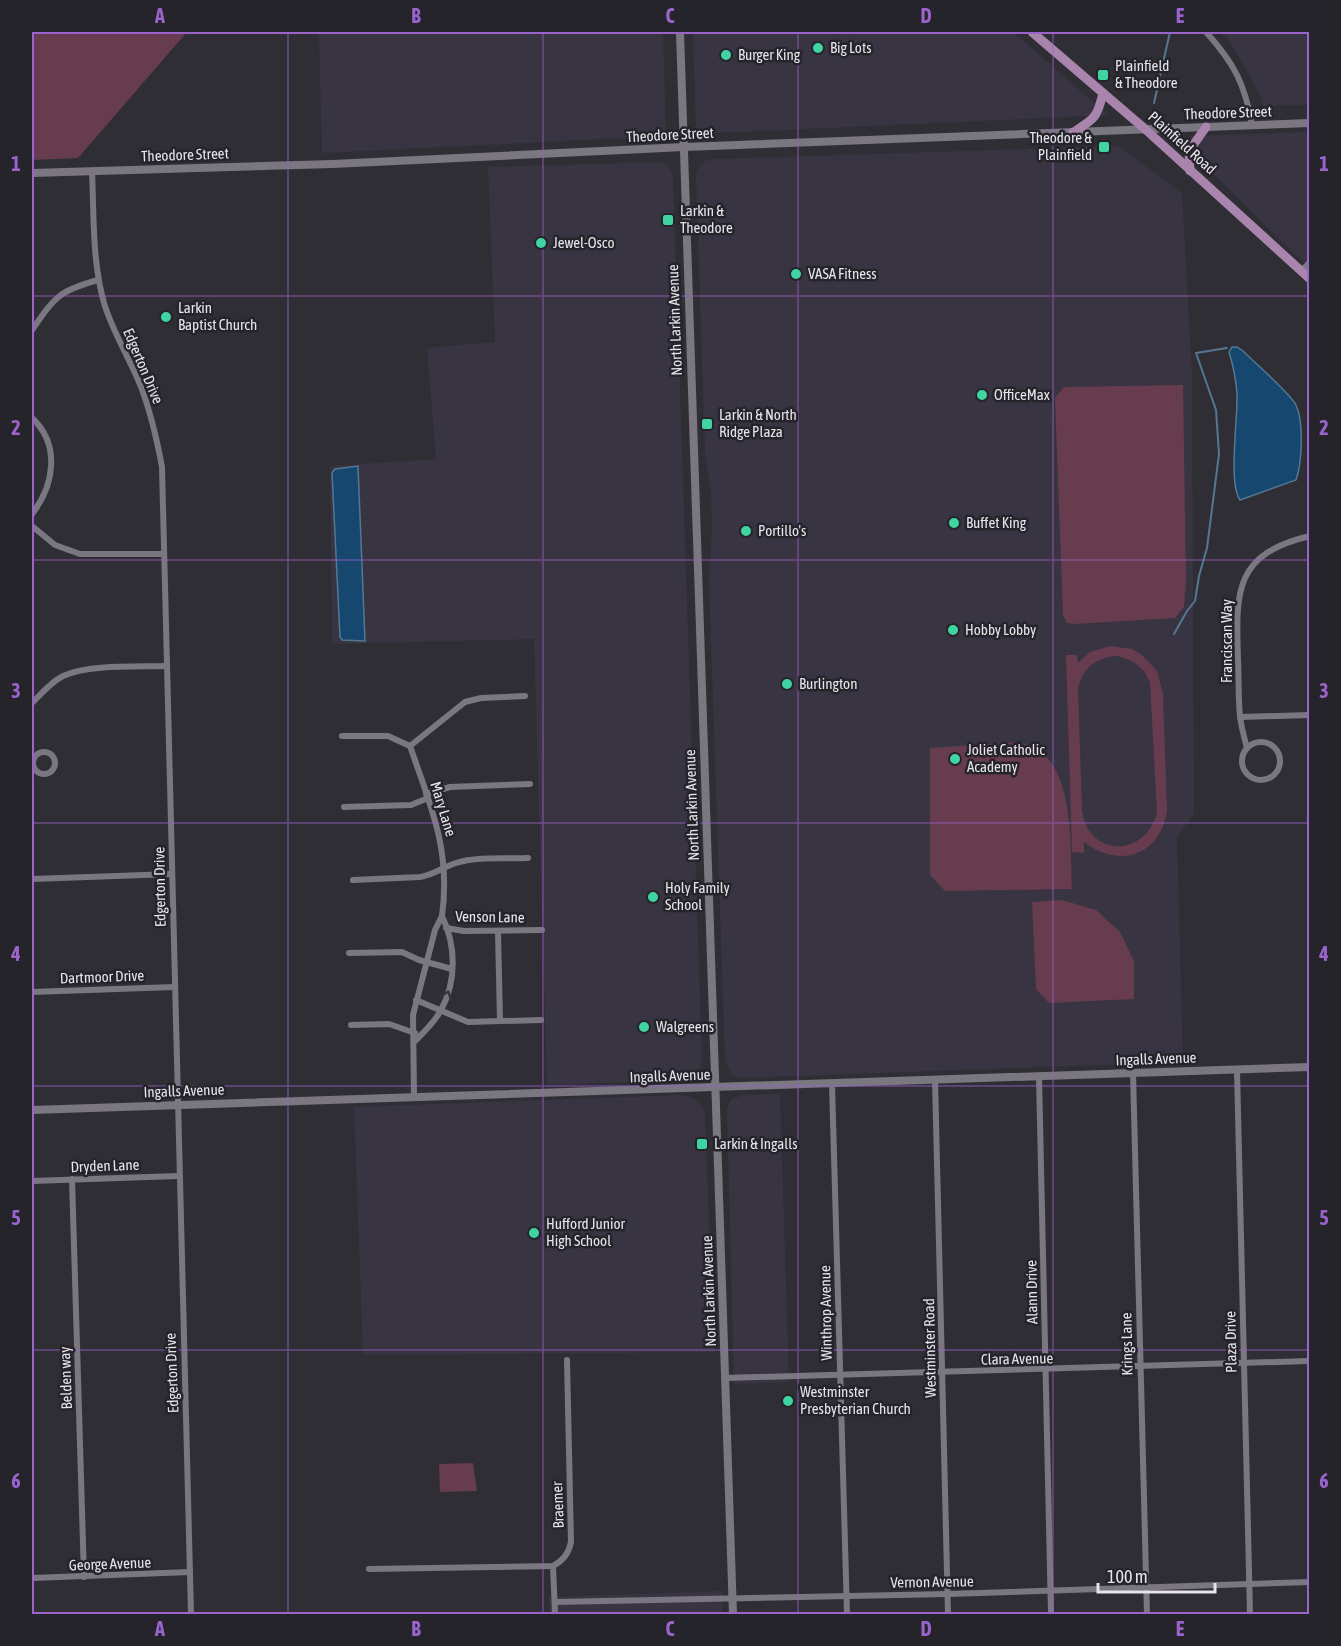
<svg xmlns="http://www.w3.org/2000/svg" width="1341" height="1646" font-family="'Asap Condensed',sans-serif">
<rect width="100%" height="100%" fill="#302e35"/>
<g fill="#383442">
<polygon points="319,32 663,32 666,136 322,153"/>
<polygon points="693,32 1013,32 1108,115 696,134"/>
<polygon points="1222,32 1309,32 1309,105 1263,106 1261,96 1229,40"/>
<polygon points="1309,132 1309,268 1192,153 1191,136"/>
<polygon points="1118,146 1182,193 1192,373 1194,813 1177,838 1183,1062 739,1078 731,1074 725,1059 709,581 712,528 711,492 705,453 696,176 698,169 705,161 715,159"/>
<polygon points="657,162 663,163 669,167 673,176 702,1061 698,1073 689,1080 547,1085 534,639 332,644 330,466 436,459 427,348 495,342 488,167"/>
<polygon points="780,1094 789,1382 734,1384 727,1107 732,1099 744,1095"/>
<polygon points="682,1095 694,1098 701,1104 705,1113 714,1352 363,1355 354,1107"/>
<polygon points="722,1591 722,1614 550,1614 549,1597"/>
</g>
<g fill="#663c4e" fill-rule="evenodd">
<polygon points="32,32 187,32 78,158 32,160"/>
<polygon points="1183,385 1186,583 1184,607 1175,618 1074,624 1067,623 1063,615 1055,398 1064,387"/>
<path d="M1110,646L1132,649L1142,655L1157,671L1163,694L1167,810C1161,856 1119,869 1084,842V853L1072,852L1066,655H1077L1078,663L1090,652ZM1118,656C1134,661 1143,666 1150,682L1157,813C1144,859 1088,857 1082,810L1078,688C1084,667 1096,657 1118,656Z"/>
<path d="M1019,742C1025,744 1032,746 1037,749C1075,773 1070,850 1072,889L945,891L930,875V748Z"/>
<polygon points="1062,900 1096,910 1120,932 1134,961 1134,999 1049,1003 1036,989 1032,902"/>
<polygon points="473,1463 477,1491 440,1492 439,1464"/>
</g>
<g fill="#16486f" stroke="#547794" stroke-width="1.5">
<path d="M1232,347H1237L1243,351C1256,364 1289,392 1296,405C1304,422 1302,463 1296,480L1240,500C1228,484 1238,417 1237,394C1236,379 1233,365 1229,352Z"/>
<polygon points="358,466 365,641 342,640 340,637 332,473 335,469"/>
</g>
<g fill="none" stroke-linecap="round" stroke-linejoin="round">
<g stroke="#547794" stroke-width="2">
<polyline points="1154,103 1170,32"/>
<polyline points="1174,634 1187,611 1195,601 1199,576 1207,548 1219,454 1216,410 1196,353 1227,348"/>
</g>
<g stroke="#7a7781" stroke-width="6">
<path d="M1206,32C1234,63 1245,84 1252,125"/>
<path d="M92,171C94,215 92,260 104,303C113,333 130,359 141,387C151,413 157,440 162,467L191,1614"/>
<polyline points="1301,271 1310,262"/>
<path d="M32,330C55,297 58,291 98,280"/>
<path d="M32,418C61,445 54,486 32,514"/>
<polyline points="32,526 55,545 80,554 162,554"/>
<path d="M32,703C41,694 51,682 63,676C88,664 138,667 166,666"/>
<polyline points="1240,717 1310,715"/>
<polyline points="342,736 388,736 410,746"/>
<circle cx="1261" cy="761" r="19"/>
<path d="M410,746C431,807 451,850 442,916"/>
<polyline points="410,746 465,702 481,698 525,696"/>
<path d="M1247,748C1244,737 1241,726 1240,716C1238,697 1239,678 1238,660C1236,593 1233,554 1310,536"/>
<circle cx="44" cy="763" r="11"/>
<polyline points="426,794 450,787 530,784"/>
<polyline points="344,807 411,805 428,798"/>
<polyline points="32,879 172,874"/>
<path d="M353,880L420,877C433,875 443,867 456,863C478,856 505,859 528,858"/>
<polyline points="446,928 464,931 542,930"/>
<polyline points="498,931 500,1021"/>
<polyline points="349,953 402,952 419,960 452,969"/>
<polyline points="32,992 174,987"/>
<polyline points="416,1000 468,1022 541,1020"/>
<polyline points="351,1025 389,1024 415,1033"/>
<path d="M414,1042C424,1032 435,1022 441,1010C457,981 456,945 442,916L435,930L413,1015L414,1097"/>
<polyline points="1237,1070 1250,1614"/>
<polyline points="1133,1073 1147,1614"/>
<polyline points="1039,1077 1051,1614"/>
<polyline points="935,1080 948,1614"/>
<polyline points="832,1084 847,1614"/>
<polyline points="72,1179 84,1577"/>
<polyline points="32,1181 178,1176"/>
<polyline points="725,1378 1310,1361"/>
<polyline points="553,1566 555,1614"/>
<path d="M369,1569L553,1566C563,1561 569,1553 571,1542L567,1360"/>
<polyline points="32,1578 190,1572"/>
<polyline points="555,1602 948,1594 1310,1582"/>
</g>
<g stroke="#7a7781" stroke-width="8">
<polyline points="32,173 333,164 684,147"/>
<polyline points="32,1110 1310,1067"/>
</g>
<g stroke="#7a7781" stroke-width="8">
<polyline points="680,32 733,1614"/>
<polyline points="684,147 1310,123"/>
</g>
<g stroke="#a984ac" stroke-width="9">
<polyline points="1032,32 1145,129 1310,279"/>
<path d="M1072,133C1094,119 1097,119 1103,93"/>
<polyline points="1190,171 1189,151 1206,127"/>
</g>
</g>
<defs><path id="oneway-chevron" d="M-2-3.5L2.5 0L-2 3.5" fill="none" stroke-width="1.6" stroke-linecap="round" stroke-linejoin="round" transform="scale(1.5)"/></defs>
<use stroke="#37353c" href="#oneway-chevron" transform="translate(447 995) rotate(-71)"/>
<path fill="none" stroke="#9b63cc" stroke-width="1.5" stroke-opacity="0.55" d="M288,32V1614M543,32V1614M798,32V1614M1053,32V1614M32,296H1310M32,560H1310M32,823H1310M32,1086H1310M32,1350H1310"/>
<g fill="#40d4a2" stroke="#26242b" stroke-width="2">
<circle cx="818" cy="48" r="6"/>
<circle cx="726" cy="55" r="6"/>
<rect x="1097" y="69" width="12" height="12" rx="3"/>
<rect x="1098" y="141" width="12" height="12" rx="3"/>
<rect x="662" y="214" width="12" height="12" rx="3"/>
<circle cx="541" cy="243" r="6"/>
<circle cx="796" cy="274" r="6"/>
<circle cx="166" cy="317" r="6"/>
<circle cx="982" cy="395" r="6"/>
<rect x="701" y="418" width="12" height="12" rx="3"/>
<circle cx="954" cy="523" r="6"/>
<circle cx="746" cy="531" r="6"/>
<circle cx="953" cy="630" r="6"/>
<circle cx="787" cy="684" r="6"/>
<circle cx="955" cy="759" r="6"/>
<circle cx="653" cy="897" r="6"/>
<circle cx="644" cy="1027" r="6"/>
<rect x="696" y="1138" width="12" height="12" rx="3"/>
<circle cx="534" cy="1233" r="6"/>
<circle cx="788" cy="1401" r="6"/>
</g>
<g text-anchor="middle" stroke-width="5" stroke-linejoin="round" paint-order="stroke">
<g font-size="15" fill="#e6e4ea" stroke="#26242b" text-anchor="start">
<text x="830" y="53">Big Lots</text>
<text x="738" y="60">Burger King</text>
<text x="1115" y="71">Plainfield<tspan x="1115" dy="17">&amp; Theodore</tspan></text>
<text x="1092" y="143" text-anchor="end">Theodore &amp;<tspan x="1092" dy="17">Plainfield</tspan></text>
<text x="680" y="216">Larkin &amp;<tspan x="680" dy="17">Theodore</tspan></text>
<text x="553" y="248">Jewel-Osco</text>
<text x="808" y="279">VASA Fitness</text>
<text x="178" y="313">Larkin<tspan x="178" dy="17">Baptist Church</tspan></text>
<text x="994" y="400">OfficeMax</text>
<text x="719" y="420">Larkin &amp; North<tspan x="719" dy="17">Ridge Plaza</tspan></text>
<text x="966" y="528">Buffet King</text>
<text x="758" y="536">Portillo's</text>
<text x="965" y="635">Hobby Lobby</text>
<text x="799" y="689">Burlington</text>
<text x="967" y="755">Joliet Catholic<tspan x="967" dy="17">Academy</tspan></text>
<text x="665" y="893">Holy Family<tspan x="665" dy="17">School</tspan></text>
<text x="656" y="1032">Walgreens</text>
<text x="714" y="1149">Larkin &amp; Ingalls</text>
<text x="546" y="1229">Hufford Junior<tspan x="546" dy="17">High School</tspan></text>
<text x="800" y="1397">Westminster<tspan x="800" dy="17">Presbyterian Church</tspan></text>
</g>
<g font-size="15" fill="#e6e4ea" stroke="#26242b">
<text transform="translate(1228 113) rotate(-2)" y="5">Theodore Street</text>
<text transform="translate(670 135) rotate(-3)" y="5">Theodore Street</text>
<text transform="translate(1182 143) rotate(42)" y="5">Plainfield Road</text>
<text transform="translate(185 155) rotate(-2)" y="5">Theodore Street</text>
<text transform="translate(675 320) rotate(-92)" y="5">North Larkin Avenue</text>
<text transform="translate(143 366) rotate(67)" y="5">Edgerton Drive</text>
<text transform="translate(1227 641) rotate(-90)" y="5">Franciscan Way</text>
<text transform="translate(692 805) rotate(-92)" y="5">North Larkin Avenue</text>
<text transform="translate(443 809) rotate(73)" y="5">Mary Lane</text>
<text transform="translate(160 887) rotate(-91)" y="5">Edgerton Drive</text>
<text transform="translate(490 917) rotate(1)" y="5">Venson Lane</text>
<text transform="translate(102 977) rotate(-2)" y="5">Dartmoor Drive</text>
<text transform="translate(1156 1059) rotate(-2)" y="5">Ingalls Avenue</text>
<text transform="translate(670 1076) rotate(-2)" y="5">Ingalls Avenue</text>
<text transform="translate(184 1091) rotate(-2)" y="5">Ingalls Avenue</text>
<text transform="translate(105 1166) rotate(-2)" y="5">Dryden Lane</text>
<text transform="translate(709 1291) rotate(-92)" y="5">North Larkin Avenue</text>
<text transform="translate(1032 1292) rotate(-91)" y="5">Alann Drive</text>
<text transform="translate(826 1313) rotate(-91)" y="5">Winthrop Avenue</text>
<text transform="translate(1231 1342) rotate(-91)" y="5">Plaza Drive</text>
<text transform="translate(1127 1344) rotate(-91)" y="5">Krings Lane</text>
<text transform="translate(930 1348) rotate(-91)" y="5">Westminster Road</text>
<text transform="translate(1017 1359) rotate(-1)" y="5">Clara Avenue</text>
<text transform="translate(172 1373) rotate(-92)" y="5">Edgerton Drive</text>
<text transform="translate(66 1378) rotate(-92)" y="5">Belden way</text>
<text transform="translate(558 1505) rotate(-92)" y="5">Braemer</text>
<text transform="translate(110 1564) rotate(-2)" y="5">George Avenue</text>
<text transform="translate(932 1582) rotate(-1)" y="5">Vernon Avenue</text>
</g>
</g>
<rect width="1341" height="1646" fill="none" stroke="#26242b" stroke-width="66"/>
<path d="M1098 1583v9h117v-9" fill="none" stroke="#e6e4ea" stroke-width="3"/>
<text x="1107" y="1583" font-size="18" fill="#e6e4ea" stroke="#26242b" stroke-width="4.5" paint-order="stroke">100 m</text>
<rect x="33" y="33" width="1275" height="1580" fill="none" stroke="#9b63cc" stroke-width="2"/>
<g font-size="20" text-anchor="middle" font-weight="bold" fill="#9b63cc">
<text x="160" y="23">A</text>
<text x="416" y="23">B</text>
<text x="670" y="23">C</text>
<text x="926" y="23">D</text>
<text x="1180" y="23">E</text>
<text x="16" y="171">1</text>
<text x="1324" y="171">1</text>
<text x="16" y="435">2</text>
<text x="1324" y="435">2</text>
<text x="16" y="698">3</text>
<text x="1324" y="698">3</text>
<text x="16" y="961">4</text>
<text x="1324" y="961">4</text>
<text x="16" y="1225">5</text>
<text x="1324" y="1225">5</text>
<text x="16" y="1488">6</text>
<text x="1324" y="1488">6</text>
<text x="160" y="1636">A</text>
<text x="416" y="1636">B</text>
<text x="670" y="1636">C</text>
<text x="926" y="1636">D</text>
<text x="1180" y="1636">E</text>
</g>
</svg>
